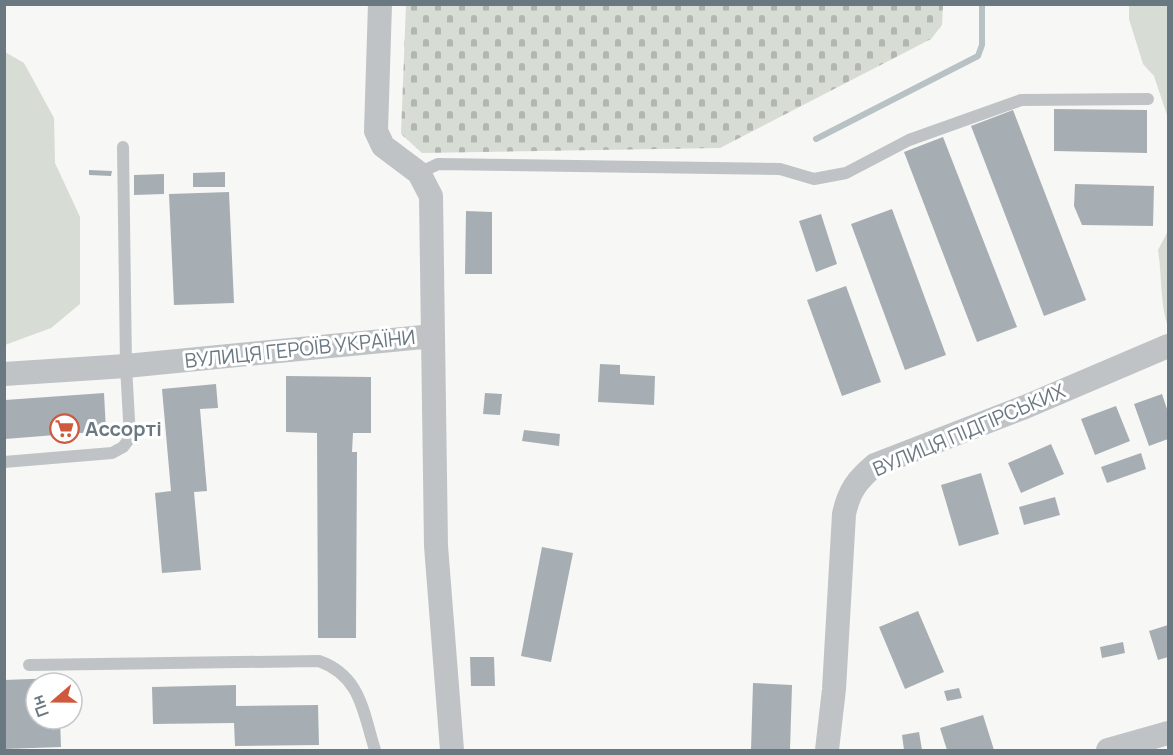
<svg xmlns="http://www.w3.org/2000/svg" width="1173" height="755" font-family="Manrope,sans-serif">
<defs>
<pattern id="cemetery-stones" width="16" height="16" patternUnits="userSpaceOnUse" patternTransform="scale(1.5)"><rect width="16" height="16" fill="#d7dcd4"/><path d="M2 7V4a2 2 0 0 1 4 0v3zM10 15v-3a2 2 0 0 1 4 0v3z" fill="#b2b7b1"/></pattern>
</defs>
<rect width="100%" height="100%" fill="#f7f7f5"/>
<g fill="#d7dcd4">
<polygon points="1129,5 1168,5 1168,118 1154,76 1143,64 1129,19"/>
<polygon points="5,52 24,63 54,118 55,163 80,217 80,304 51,328 5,345"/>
<path d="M1168,231V327C1160,305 1162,274 1158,250Z"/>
</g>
<polygon fill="url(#cemetery-stones)" points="406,5 942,4 943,5 942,25 931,39 720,148 422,153 401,134"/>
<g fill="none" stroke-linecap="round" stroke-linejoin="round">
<polyline stroke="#b8c2c5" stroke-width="6" points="816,139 978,56 982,45 982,4"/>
</g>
<g fill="#a7aeb3">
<polygon points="1054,109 1147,110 1147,153 1054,151"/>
<polygon points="1013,110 1086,300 1044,316 971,126"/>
<polygon points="943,137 1017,327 977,342 904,152"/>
<polygon points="89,170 112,171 111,176 89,175"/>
<polygon points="225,172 225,187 193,187 193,173"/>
<polygon points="164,174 164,194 134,195 134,175"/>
<polygon points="1075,184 1154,186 1153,226 1082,225 1074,206"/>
<polygon points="229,192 234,303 174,305 169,194"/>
<polygon points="892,209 946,355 905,370 851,224"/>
<polygon points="466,211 492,212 492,274 465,274"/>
<polygon points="821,214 837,264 816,272 799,221"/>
<polygon points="846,286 881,382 842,396 807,300"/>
<polygon points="600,364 620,365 620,374 655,376 654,405 598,402"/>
<polygon points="286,376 371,377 371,433 353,433 352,452 357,452 356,638 318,638 317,433 286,432"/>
<polygon points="216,384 218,408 200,409 207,491 194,492 201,570 162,573 155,493 171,491 162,389"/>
<polygon points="104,393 106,431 5,439 5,400"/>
<polygon points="485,393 502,394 500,415 483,414"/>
<polygon points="1162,394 1168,412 1168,439 1149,446 1134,404"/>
<polygon points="1116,406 1130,441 1095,455 1081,419"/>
<polygon points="524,430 560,434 559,446 522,441"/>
<polygon points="1051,444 1064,474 1021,493 1008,463"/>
<polygon points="1141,453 1146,469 1107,483 1101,467"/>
<polygon points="981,473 999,534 959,546 941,485"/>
<polygon points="1055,497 1060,515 1024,525 1019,507"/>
<polygon points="542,547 573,553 551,662 521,656"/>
<polygon points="918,611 944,672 905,689 879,627"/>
<polygon points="1168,625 1168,657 1158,660 1149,631"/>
<polygon points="1123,642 1125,653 1102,658 1100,647"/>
<polygon points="470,657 494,657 495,686 471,686"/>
<polygon points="58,678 58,683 36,683 36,719 60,719 61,747 4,749 4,680"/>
<polygon points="753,683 792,685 790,750 751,750"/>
<polygon points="236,685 236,706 318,705 319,745 235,746 234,723 153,724 152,687"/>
<polygon points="959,688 962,698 947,701 944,691"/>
<polygon points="983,715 994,750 947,750 940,728"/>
<polygon points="919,732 922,750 904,750 902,735"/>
</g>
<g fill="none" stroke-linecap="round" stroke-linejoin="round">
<g stroke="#bfc3c6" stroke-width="12">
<polyline points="419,173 438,164 780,169 814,179 846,173 909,140 1021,100 1148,99"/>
<polyline points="4,462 112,453 123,447 130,438 126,366 123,147"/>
<path d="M29,665L319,661C361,676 363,712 375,750"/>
</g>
<g stroke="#bfc3c6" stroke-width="24">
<polyline points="380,4 376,131 383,146 419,173 431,196 433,336"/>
<polyline points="4,374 126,366 433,336 436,546 452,750"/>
<path d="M827,750L834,689L844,514C849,491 857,480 875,465L1025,407L1168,346"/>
<polyline points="1108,750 1168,733"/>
</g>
</g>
<defs>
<symbol id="supermarket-ring" viewBox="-11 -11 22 22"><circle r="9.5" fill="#fff" stroke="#cf593c" stroke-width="1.5"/><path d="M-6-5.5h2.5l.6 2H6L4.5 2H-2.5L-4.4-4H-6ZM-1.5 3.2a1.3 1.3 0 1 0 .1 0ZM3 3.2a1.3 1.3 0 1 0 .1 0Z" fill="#cf593c"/></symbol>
</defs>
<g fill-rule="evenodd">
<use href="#supermarket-ring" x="48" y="412" width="33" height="33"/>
</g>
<g text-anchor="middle" stroke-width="6" stroke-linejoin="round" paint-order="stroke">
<g font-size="20" fill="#6a7882" stroke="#fff">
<text transform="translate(300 349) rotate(-6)" y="7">ВУЛИЦЯ ГЕРОЇВ УКРАЇНИ</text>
<text transform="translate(969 430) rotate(-23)" y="7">ВУЛИЦЯ ПІДГІРСЬКИХ</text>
</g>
<g font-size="20" font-weight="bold" fill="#6a7882" stroke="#fff" text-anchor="start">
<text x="85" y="436">Ассорті</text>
</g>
</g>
<rect width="1173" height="755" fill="none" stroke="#6a7882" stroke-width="12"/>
<g transform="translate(54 701) rotate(250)"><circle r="28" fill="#ffffff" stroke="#c3c9cd" stroke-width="1.5"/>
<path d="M0-4.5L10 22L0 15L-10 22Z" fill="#cf593c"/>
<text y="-9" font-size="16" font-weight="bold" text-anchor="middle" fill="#6a7882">Пн</text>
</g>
</svg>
